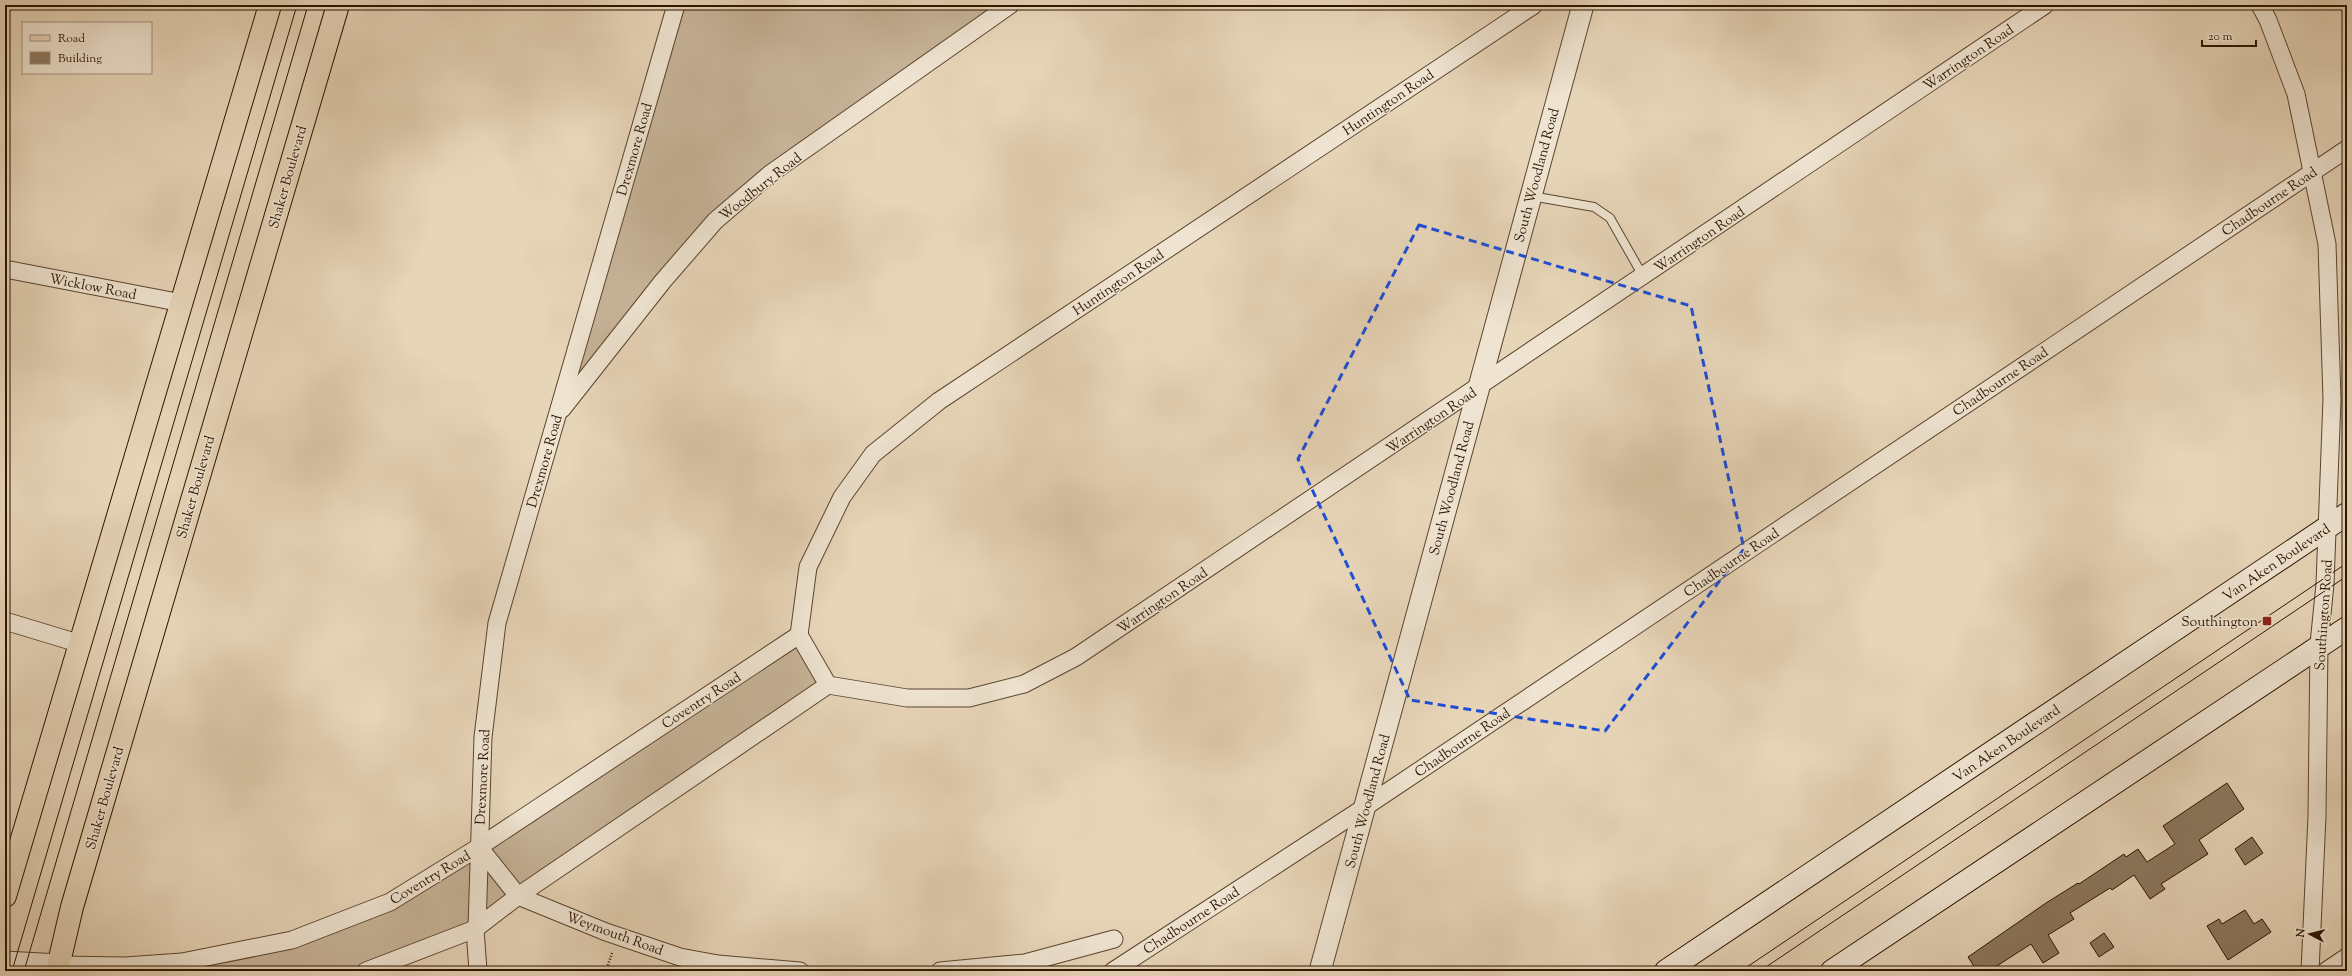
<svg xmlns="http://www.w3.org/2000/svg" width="2352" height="976" font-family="'Sorts Mill Goudy',serif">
<rect width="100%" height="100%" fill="#e7d5b8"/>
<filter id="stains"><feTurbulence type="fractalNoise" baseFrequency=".005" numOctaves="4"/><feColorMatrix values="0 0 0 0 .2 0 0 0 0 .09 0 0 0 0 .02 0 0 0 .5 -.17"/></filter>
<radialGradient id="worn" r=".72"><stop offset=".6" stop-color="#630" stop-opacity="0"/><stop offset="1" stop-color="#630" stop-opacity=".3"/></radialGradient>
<g fill="#c7b499" stroke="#7a644c">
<polygon points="676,5 1010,5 715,221 556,416"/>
<polygon points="799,635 828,685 477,928 366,971 89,971 292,940 390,902"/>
</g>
<g fill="#8d7960" stroke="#2c1500">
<polygon points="2227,783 2244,809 2199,840 2208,854 2161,884 2165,889 2150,899 2134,875 2112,890 2110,888 2070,913 2074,919 2048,935 2059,953 2043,963 2031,944 1989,971 1977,971 1968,957 2046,903 2078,883 2079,884 2124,854 2126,857 2138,849 2147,862 2175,844 2163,826"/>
<polygon points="2252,837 2263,853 2245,865 2235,849"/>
<polygon points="2245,910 2254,924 2262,919 2271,932 2228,960 2207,926 2219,919 2222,924"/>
<polygon points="2104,933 2114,947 2099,957 2090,943"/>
</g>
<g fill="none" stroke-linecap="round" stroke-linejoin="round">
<defs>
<polyline id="service" points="1531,196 1594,207 1610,218 1643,276"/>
<g id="minor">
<polyline points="2260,5 2268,20 2296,94 2327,244 2332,399 2325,584 2319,644 2317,816 2310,971"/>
<polyline points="5,269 182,303"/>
<polyline points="562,409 663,281 715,221 770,174 1010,5"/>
<polyline points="5,621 81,644"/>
<polyline points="799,635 828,685 907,698 969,698 1024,684 1076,657 2045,5"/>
<polyline points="799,635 808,567 842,497 873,454 939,401 1534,5"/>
<polyline points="479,847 518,896 606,932 680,957 718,964 800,971"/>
<polyline points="477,928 483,737 497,623 676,5"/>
<polyline points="475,929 478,971"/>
<polyline points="59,965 125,966 182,962 292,940 390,902 479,847 799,635"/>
<polyline points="366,971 475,929 518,896 828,685"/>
<polyline points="940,971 1025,963 1114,939"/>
<polyline points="1113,971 1365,807 2347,149"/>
<polyline points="2326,971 2347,957"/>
</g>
<g id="tertiary">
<polyline points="5,962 59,965"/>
<polyline points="1320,971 1583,5"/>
</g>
<g id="secondary">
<polyline points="1666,971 2347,514"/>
<polyline points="1832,971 2347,628"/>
</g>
<g id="primary">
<polyline points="5,896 270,5"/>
<polyline points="57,971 72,907 338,5"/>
</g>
</defs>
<use href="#service" stroke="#5b452e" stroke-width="10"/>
<use href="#minor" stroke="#5b452e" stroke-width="19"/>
<use href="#tertiary" stroke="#5b452e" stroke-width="23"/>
<use href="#secondary" stroke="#2c1500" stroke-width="24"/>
<use href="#primary" stroke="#2c1500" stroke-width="24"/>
<polyline stroke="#2c1500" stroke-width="2.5" stroke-dasharray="1 2" stroke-linecap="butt" points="606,971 612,953"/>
<use href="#service" stroke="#efe4d1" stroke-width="8"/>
<use href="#minor" stroke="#efe4d1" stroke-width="17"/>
<use href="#tertiary" stroke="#efe4d1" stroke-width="21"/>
<use href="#secondary" stroke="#efe4d1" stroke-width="22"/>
<use href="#primary" stroke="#e7d5b8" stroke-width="22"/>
<g stroke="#2c1500" stroke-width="1">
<polyline points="12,971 297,5"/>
<polyline points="24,971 308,5"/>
<polyline points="1741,971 2347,563"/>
<polyline points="1760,971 2347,576"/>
</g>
</g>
<path fill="none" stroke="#1d4ed8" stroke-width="3" stroke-dasharray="8 5" stroke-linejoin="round" d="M1419,225L1691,306L1744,549L1605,731L1410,700L1298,459Z"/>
<rect fill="#8f2418" stroke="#efe4d1" stroke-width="1.5" x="2262" y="616" width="10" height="10" rx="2"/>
<g text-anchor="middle" stroke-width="3" stroke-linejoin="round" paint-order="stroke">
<g font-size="14" fill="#2c1500" stroke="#efe4d1">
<text transform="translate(1968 57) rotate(-34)" y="5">Warrington Road</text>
<text transform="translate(1388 102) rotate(-34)" y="5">Huntington Road</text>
<text transform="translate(634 149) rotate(-74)" y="5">Drexmore Road</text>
<text transform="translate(1536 175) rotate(-75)" y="5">South Woodland Road</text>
<text transform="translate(287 177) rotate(-74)" y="5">Shaker Boulevard</text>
<text transform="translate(760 186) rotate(-38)" y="5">Woodbury Road</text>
<text transform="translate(2269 201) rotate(-34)" y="5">Chadbourne Road</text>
<text transform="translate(1699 239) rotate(-34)" y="5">Warrington Road</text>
<text transform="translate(1118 282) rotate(-34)" y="5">Huntington Road</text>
<text transform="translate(93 286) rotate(11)" y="5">Wicklow Road</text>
<text transform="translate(2000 381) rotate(-34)" y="5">Chadbourne Road</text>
<text transform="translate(1431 420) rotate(-34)" y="5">Warrington Road</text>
<text transform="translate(544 461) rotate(-74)" y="5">Drexmore Road</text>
<text transform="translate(195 487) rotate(-74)" y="5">Shaker Boulevard</text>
<text transform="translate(1451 488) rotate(-75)" y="5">South Woodland Road</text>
<text transform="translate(1731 562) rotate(-34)" y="5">Chadbourne Road</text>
<text transform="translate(2276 562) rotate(-34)" y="5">Van Aken Boulevard</text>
<text transform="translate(1162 600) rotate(-34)" y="5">Warrington Road</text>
<text transform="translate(2323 615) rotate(-86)" y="5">Southington Road</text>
<text transform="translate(701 700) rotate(-33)" y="5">Coventry Road</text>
<text transform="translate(1462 742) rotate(-34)" y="5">Chadbourne Road</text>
<text transform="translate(2006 743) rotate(-34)" y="5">Van Aken Boulevard</text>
<text transform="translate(482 777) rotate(-87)" y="5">Drexmore Road</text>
<text transform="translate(104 798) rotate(-74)" y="5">Shaker Boulevard</text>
<text transform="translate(1367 801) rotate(-75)" y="5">South Woodland Road</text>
<text transform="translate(430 877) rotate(-31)" y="5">Coventry Road</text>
<text transform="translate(1191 920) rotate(-33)" y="5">Chadbourne Road</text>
<text transform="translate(615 933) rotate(20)" y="5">Weymouth Road</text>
</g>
<g font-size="14" fill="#2c1500" stroke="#efe4d1" text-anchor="end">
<text x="2258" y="626">Southington</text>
</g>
</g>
<rect width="2352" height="976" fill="none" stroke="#e7d5b8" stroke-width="20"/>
<rect x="6" y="6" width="2340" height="964" fill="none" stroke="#2c1500" stroke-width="2"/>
<rect x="10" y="10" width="2332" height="956" fill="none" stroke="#2c1500"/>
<rect x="22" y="22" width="130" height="52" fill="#efe4d1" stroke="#a1917d"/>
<rect x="30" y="35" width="20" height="6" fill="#e7d5b8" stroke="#a1917d"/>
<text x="58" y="42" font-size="12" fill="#2c1500">Road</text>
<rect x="30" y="52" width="20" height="12" fill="#8d7960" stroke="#a1917d"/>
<text x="58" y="62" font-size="12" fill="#2c1500">Building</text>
<g transform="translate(2310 934) rotate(277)" stroke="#efe4d1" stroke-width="3" paint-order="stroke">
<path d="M0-3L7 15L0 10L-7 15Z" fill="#2c1500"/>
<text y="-6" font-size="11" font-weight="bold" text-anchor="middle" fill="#2c1500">N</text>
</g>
<path d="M2202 40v6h54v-6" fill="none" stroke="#2c1500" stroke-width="2"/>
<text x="2208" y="40" font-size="12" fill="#2c1500" stroke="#efe4d1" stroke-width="3" paint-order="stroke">20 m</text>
<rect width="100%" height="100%" filter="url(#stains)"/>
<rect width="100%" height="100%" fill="url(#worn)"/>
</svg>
